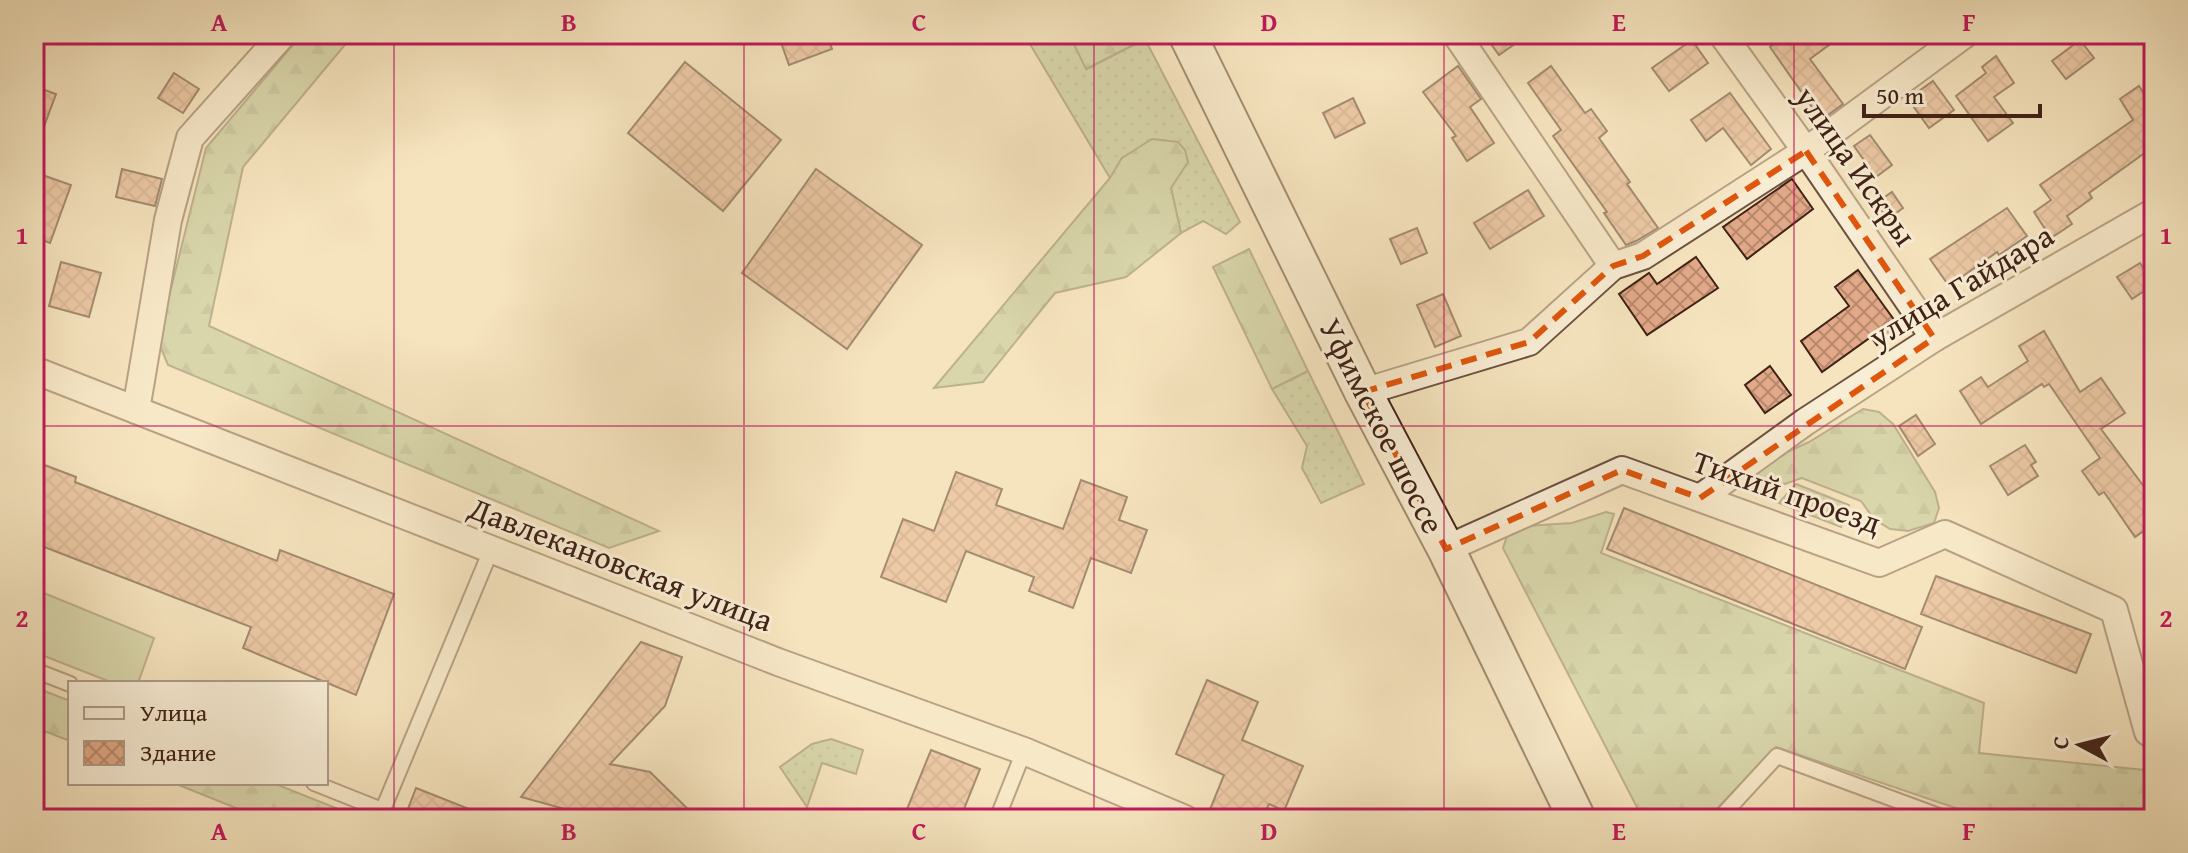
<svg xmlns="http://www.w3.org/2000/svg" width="2188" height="853" font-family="'Gentium Book Plus',serif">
<defs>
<pattern id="grass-dots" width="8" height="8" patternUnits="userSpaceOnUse" patternTransform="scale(2)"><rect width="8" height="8" fill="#b6c596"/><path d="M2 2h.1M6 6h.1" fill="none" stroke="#9ea981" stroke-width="1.8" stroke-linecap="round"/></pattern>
<pattern id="forest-firs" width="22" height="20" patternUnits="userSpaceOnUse" patternTransform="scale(2)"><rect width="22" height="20" fill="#b6c596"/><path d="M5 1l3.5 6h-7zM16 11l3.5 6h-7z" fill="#9ea981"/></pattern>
<pattern id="park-crowns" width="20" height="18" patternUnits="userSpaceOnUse" patternTransform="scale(2)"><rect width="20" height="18" fill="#b6c596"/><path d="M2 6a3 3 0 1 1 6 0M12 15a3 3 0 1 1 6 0" fill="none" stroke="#9ea981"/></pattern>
<pattern id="building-cross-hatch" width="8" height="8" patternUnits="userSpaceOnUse" patternTransform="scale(2)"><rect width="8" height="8" fill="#e2a988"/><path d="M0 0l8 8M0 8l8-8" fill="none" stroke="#b9896e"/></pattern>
</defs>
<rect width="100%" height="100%" fill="#f5e4be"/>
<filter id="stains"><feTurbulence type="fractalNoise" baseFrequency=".0025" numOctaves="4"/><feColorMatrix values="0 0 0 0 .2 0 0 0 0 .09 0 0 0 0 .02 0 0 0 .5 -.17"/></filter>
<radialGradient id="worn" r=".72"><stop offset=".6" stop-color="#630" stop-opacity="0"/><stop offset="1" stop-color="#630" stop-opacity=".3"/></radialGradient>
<g fill="url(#grass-dots)" stroke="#7b7456" stroke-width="2">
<polygon points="1024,34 1069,34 1087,69 1145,39 1240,222 1226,234 1203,221 1181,233 1171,188 1122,158 1110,178"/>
<polygon points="1308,371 1364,484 1321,503 1302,468 1307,446 1272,389"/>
<polygon points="831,739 863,750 856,774 822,763 807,807 780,767 812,744"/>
</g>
<g fill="url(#forest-firs)" stroke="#7b7456" stroke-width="2">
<polygon points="302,34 354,34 243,167 209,326 659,531 609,548 168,365 158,341 206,148"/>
<polygon points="1069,34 1143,34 1145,39 1086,69"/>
<polygon points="1152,139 1178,142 1185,150 1188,162 1171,188 1181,233 1126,277 1055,293 983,382 934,388 1110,178 1122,158"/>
<polygon points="1249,249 1308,371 1272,389 1213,267"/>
<path d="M1863,409L1879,412L1893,424L1935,492L1939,508L1934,523L1908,531L1890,529L1874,519L1861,501L1802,478C1779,485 1768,495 1746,481L1748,475L1783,454L1809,442Z"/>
<polygon points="1606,512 1614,514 1601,553 1984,703 1979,753 2154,771 2154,819 2123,819 2087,809 2065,819 1988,819 1776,747 1707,819 1643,819 1503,548 1507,536 1526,526 1572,523"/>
<polygon points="34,687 70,701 70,741 34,727"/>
<polygon points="174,783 273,783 346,812 343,819 263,819"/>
</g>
<polygon fill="url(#park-crowns)" stroke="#7b7456" stroke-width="2" points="1796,484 1849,505 1841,527 1779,503"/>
<polygon fill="#b6c596" stroke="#7b7456" stroke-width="2" points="34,589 154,638 138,683 113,683 34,652"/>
<g fill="url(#building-cross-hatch)" stroke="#402216" stroke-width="2">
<polygon points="778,34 827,34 832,49 789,65"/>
<polygon points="1484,34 1529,34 1499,55"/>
<polygon points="1788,34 1820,34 1829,45 1810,59 1843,104 1821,120 1770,47"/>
<polygon points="1692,40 1708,63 1669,91 1652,68"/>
<polygon points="2080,40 2094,58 2066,79 2052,61"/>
<polygon points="1996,56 2014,83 1994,97 2013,123 1988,141 1956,96 1986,73 1982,67"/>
<polygon points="685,62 781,140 723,211 628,133"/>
<polygon points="1458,66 1481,99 1470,107 1494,143 1467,161 1452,138 1456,136 1423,92"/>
<polygon points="1551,66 1585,113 1591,109 1607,131 1599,138 1630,182 1627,184 1658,228 1636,241 1626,245 1604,213 1607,212 1553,136 1561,130 1528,83"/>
<polygon points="174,73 199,89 183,113 158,98"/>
<polygon points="1933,81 1954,110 1929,128 1908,99"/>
<polygon points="34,86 56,94 36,148 34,148"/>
<polygon points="2139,86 2152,106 2154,105 2154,149 2153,147 2089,193 2092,198 2067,216 2072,224 2051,238 2034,212 2051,200 2040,185 2133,120 2120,99"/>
<polygon points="1730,93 1771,149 1751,165 1723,128 1706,141 1691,120"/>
<polygon points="1353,98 1365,123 1335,138 1323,113"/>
<polygon points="1870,135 1892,165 1876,177 1854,146"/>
<polygon points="122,169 162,179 155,206 116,197"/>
<polygon points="816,169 922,245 847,349 742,273"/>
<polygon points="34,172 71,185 50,243 34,237"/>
<polygon points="1792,179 1813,209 1747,259 1723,227"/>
<polygon points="1528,190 1544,216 1490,249 1474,223"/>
<polygon points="1892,192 1903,208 1888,219 1876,203"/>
<polygon points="2007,208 2027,236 1999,255 1997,252 1949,286 1930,259"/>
<polygon points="1417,228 1427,253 1401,264 1390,239"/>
<polygon points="1696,257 1718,288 1647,335 1619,294 1649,273 1657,284"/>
<polygon points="61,262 101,273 89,317 49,306"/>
<polygon points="2140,263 2154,285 2132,299 2117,277"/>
<polygon points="1858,270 1900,328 1877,345 1871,337 1822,372 1801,341 1849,306 1835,287"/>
<polygon points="1443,294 1461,336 1435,347 1417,305"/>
<polygon points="2044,331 2080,392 2101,378 2125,413 2101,429 2154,500 2154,524 2135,537 2104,492 2099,495 2082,471 2100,458 2049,384 2044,387 2042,384 1981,424 1960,391 1981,377 1988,387 2028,361 2019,346"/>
<polygon points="1770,366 1791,395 1765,413 1745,385"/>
<polygon points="1916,415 1935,444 1918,456 1899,426"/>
<polygon points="2025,445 2036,462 2031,465 2038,476 2008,495 1990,466"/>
<polygon points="34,461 76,477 75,482 277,561 280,550 394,594 356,695 243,648 251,627 34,543"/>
<polygon points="956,472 1002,489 996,505 1063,529 1081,480 1127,497 1119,520 1147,530 1131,573 1091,558 1073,608 1029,591 1034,577 966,551 946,602 881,577 903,519 934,531"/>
<polygon points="1624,508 1922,627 1905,669 1607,549"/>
<polygon points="1936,576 2091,634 2076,673 1921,614"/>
<polygon points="641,642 682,657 665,706 610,764 650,772 698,819 601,819 521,797"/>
<polygon points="1207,680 1258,702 1242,740 1303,766 1284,811 1269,804 1262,819 1226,819 1209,812 1224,775 1176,754"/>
<polygon points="931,750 980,769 960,819 903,819"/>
<polygon points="416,788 492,818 491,819 404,819"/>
</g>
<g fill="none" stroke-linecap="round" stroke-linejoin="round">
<defs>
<g id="service">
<polyline points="34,670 70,684"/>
<polyline points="314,783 382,810"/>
<polyline points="379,819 491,550"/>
<polyline points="997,819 1024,751"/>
<polyline points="1719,819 1777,756 1947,819"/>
<polyline points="2084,819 2091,819"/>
</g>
<g id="minor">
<polyline points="1456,34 1613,266"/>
<polyline points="1722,34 1806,151 1934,338"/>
<polyline points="34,370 778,662 1024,751 1185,819"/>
<polyline points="1363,392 1529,342 1613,266 1643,256 1806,151 1965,34"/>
<polyline points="136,410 168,220 190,138 283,34"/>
<polyline points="1700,498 1805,422 1934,338 2154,212"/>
<polyline points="1446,549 1622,470 1879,563 1945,534 2114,610 2148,732 2154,736"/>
</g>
<polyline id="secondary" points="1187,34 1363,392 1446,549 1577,819"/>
</defs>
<use href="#service" stroke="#6d5240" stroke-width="18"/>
<use href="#minor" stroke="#6d5240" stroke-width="30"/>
<use href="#secondary" stroke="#402216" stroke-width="40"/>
<use href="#service" stroke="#f8edd5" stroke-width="14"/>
<use href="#minor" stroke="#f8edd5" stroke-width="26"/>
<use href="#secondary" stroke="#f8edd5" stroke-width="36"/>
</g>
<path d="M0 0H2188V853H0ZM1806,151L1934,338L1700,498L1622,470L1446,549L1363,392L1529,342L1613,266L1643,256Z" fill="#f5e4be" fill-opacity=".55" fill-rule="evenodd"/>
<path fill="none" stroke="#e0560c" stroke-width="6" stroke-dasharray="16 10" stroke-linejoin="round" d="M1806,151L1934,338L1700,498L1622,470L1446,549L1363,392L1529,342L1613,266L1643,256Z"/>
<path fill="none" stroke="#c2185b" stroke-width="2" stroke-opacity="0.55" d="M394,34V819M744,34V819M1094,34V819M1444,34V819M1794,34V819M34,426H2154"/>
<g text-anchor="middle" stroke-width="6" stroke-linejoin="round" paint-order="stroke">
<g font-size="32" fill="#402216" stroke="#f8edd5">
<text transform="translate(1856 166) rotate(55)" y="11">улица Искры</text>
<text transform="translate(1961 286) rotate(-31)" y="11">улица Гайдара</text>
<text transform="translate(1382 426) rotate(63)" y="11">Уфимское шоссе</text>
<text transform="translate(1787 492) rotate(19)" y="11">Тихий проезд</text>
<text transform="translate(621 564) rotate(21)" y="11">Давлекановская улица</text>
</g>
</g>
<rect width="2188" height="853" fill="none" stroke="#f5e4be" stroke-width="88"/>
<rect x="68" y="681" width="260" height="104" fill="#f8edd5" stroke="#ae9c89" stroke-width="2"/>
<rect x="84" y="707" width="40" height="12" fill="#f8edd5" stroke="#ae9c89" stroke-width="2"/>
<text x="140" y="721" font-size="24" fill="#402216">Улица</text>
<rect x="84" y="741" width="40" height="24" fill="url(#building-cross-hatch)" stroke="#ae9c89" stroke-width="2"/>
<text x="140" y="761" font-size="24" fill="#402216">Здание</text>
<g transform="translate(2080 745) rotate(277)" stroke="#f8edd5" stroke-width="6" paint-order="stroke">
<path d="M0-6L14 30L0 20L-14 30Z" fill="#402216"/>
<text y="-12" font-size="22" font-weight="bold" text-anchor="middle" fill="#402216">С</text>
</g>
<path d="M1864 104v12h176v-12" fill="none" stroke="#402216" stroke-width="4"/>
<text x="1876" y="104" font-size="24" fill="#402216" stroke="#f8edd5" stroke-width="6" paint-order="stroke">50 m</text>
<rect x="44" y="44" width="2100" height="765" fill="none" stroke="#c2185b" stroke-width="3"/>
<g font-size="26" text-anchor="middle" font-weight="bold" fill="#c2185b">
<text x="219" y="31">A</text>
<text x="569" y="31">B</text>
<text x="919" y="31">C</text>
<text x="1269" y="31">D</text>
<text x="1619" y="31">E</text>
<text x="1969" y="31">F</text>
<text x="22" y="244">1</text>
<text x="2166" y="244">1</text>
<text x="22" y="627">2</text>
<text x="2166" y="627">2</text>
<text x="219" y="840">A</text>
<text x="569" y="840">B</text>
<text x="919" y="840">C</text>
<text x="1269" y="840">D</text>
<text x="1619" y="840">E</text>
<text x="1969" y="840">F</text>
</g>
<rect width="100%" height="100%" filter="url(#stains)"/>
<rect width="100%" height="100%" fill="url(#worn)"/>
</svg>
